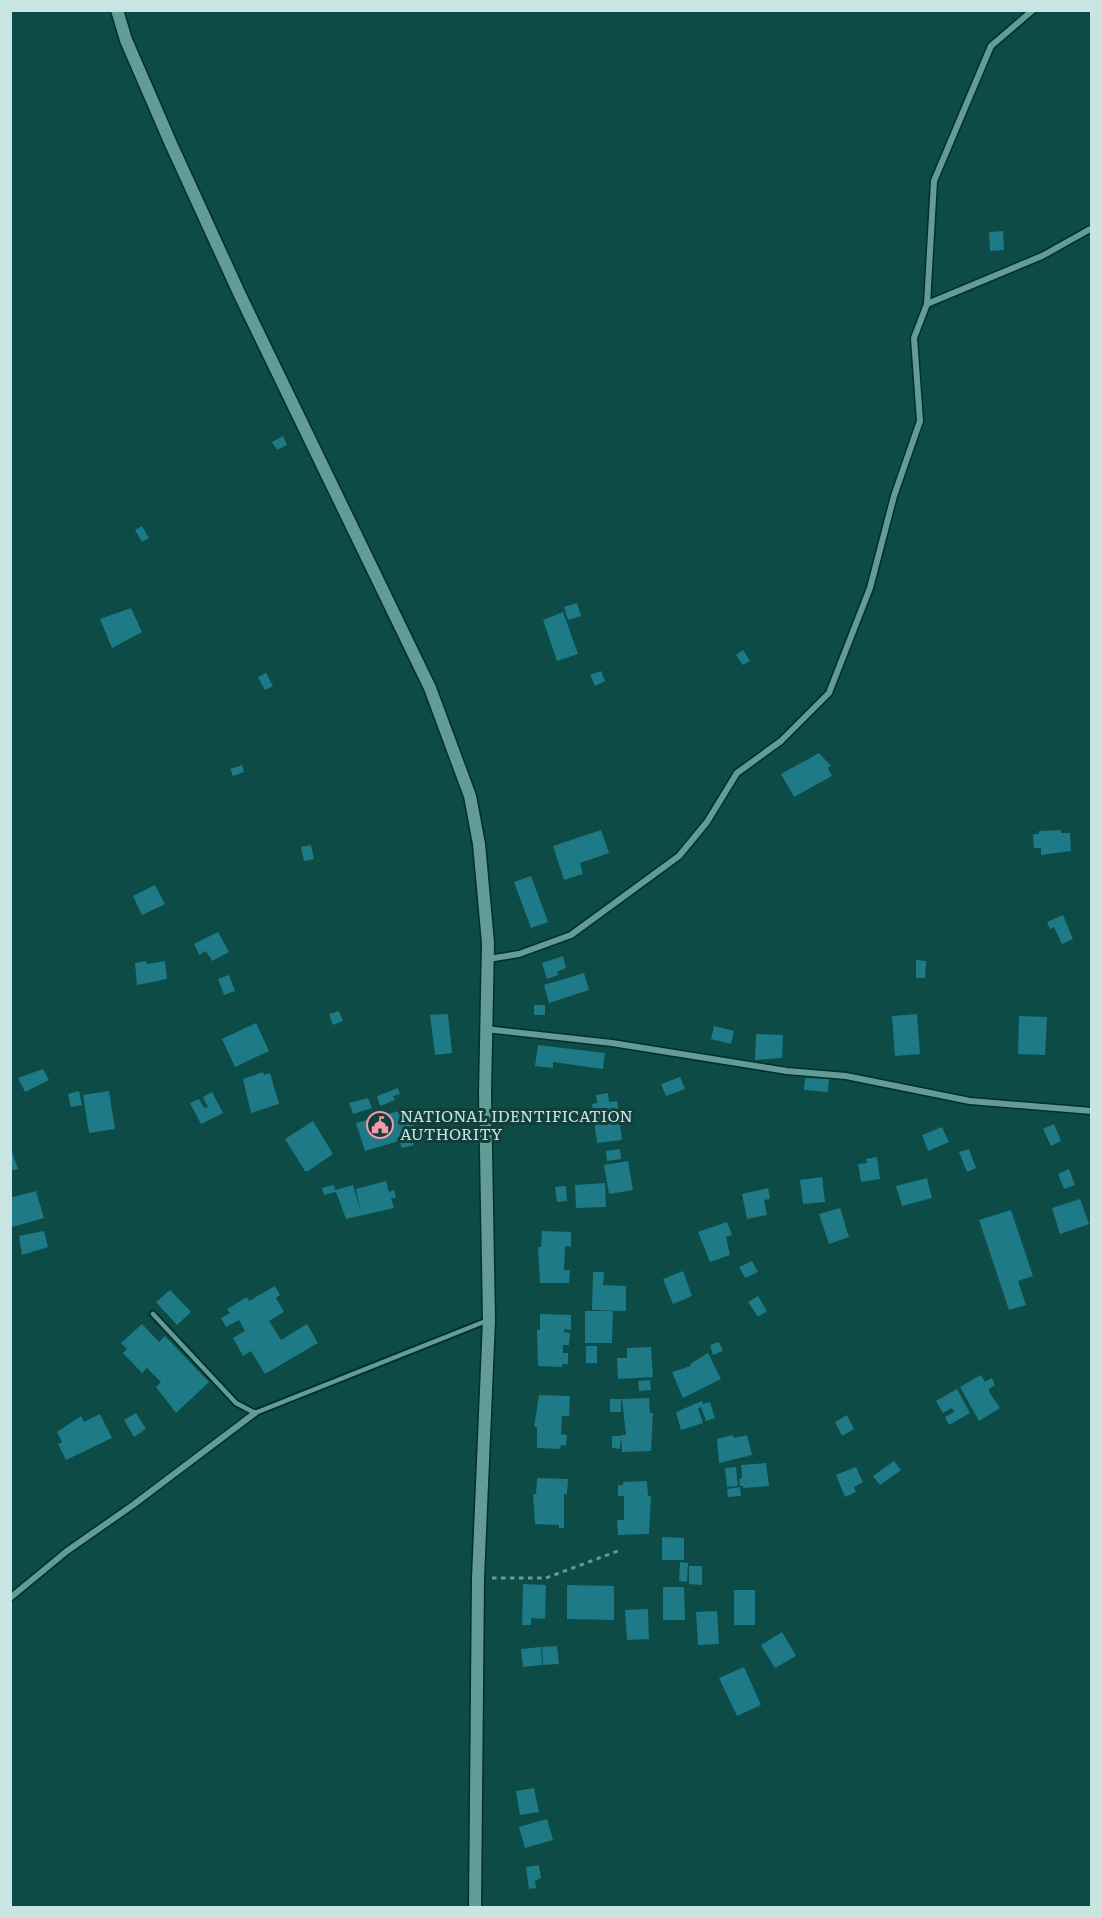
<svg xmlns="http://www.w3.org/2000/svg" width="1102" height="1918" font-family="Literata,serif">
<rect width="100%" height="100%" fill="#0c4b46"/>
<g fill="#1d7a86">
<polygon points="1003,231 1004,250 990,251 989,232"/>
<polygon points="283,436 287,445 277,450 272,442"/>
<polygon points="142,526 149,538 142,542 135,530"/>
<polygon points="577,603 581,616 568,620 564,607"/>
<polygon points="131,608 142,632 112,648 100,619"/>
<polygon points="563,612 578,654 557,661 543,620"/>
<polygon points="743,650 750,661 743,665 736,655"/>
<polygon points="601,671 605,681 595,686 590,675"/>
<polygon points="266,673 273,686 265,690 258,677"/>
<polygon points="819,753 831,766 828,768 832,776 794,797 781,774"/>
<polygon points="242,765 244,772 233,776 230,769"/>
<polygon points="601,830 609,853 580,863 583,874 564,880 553,846"/>
<polygon points="1061,830 1061,833 1070,833 1071,851 1041,855 1041,848 1034,848 1033,834 1039,834 1039,831"/>
<polygon points="311,845 314,859 304,861 301,847"/>
<polygon points="531,876 548,922 531,928 514,882"/>
<polygon points="155,885 165,904 142,915 133,896"/>
<polygon points="1063,915 1073,939 1062,944 1054,927 1050,929 1047,922"/>
<polygon points="218,932 229,952 212,961 206,951 199,955 194,944"/>
<polygon points="563,956 566,968 557,972 558,975 547,979 542,963"/>
<polygon points="916,960 926,961 925,978 916,978"/>
<polygon points="146,961 147,964 165,961 167,979 137,985 135,963"/>
<polygon points="584,973 589,990 549,1003 544,985"/>
<polygon points="229,975 235,991 224,995 218,979"/>
<rect x="534" y="1005" width="11" height="10"/>
<polygon points="339,1011 343,1021 333,1025 329,1014"/>
<polygon points="448,1014 452,1053 435,1055 430,1015"/>
<polygon points="917,1014 920,1054 895,1056 892,1016"/>
<polygon points="1019,1016 1047,1017 1045,1055 1018,1054"/>
<polygon points="256,1023 269,1051 235,1067 222,1039"/>
<polygon points="714,1026 734,1031 731,1044 711,1039"/>
<polygon points="756,1034 783,1035 782,1058 755,1060"/>
<polygon points="538,1045 605,1053 603,1069 553,1062 553,1068 535,1066"/>
<polygon points="43,1069 49,1080 25,1092 18,1078"/>
<polygon points="263,1072 264,1075 270,1073 279,1104 251,1113 243,1079"/>
<polygon points="680,1077 685,1089 666,1096 661,1084"/>
<polygon points="805,1078 829,1079 828,1092 804,1090"/>
<polygon points="398,1088 400,1094 393,1096 395,1100 380,1106 377,1096"/>
<polygon points="79,1091 82,1105 71,1107 68,1094"/>
<polygon points="109,1091 115,1129 89,1133 83,1095"/>
<polygon points="212,1092 223,1113 201,1124 190,1103 199,1099 204,1108 208,1107 203,1097"/>
<polygon points="608,1093 609,1102 617,1101 622,1140 597,1143 592,1104 597,1103 596,1095"/>
<polygon points="368,1098 372,1108 353,1114 349,1103"/>
<polygon points="409,1108 418,1140 413,1142 414,1145 402,1148 399,1141 365,1151 356,1123"/>
<polygon points="313,1121 333,1154 308,1171 305,1171 285,1139"/>
<polygon points="1054,1124 1061,1141 1051,1146 1043,1129"/>
<polygon points="942,1127 949,1142 928,1151 922,1135"/>
<polygon points="10,1147 18,1169 10,1171"/>
<polygon points="620,1149 621,1159 607,1161 606,1151"/>
<polygon points="969,1149 976,1168 967,1172 959,1152"/>
<polygon points="877,1157 880,1179 861,1182 858,1164 867,1163 866,1159"/>
<polygon points="628,1161 633,1190 609,1194 604,1165"/>
<polygon points="1069,1169 1075,1185 1064,1189 1058,1174"/>
<polygon points="822,1177 825,1202 803,1204 800,1180"/>
<polygon points="927,1178 932,1198 902,1206 896,1186"/>
<polygon points="386,1181 389,1192 394,1190 396,1197 391,1199 394,1208 346,1219 336,1192 324,1195 322,1188 334,1185 335,1190 353,1185 360,1209 356,1189"/>
<polygon points="605,1183 606,1207 576,1208 575,1185"/>
<polygon points="566,1186 567,1201 557,1202 555,1187"/>
<polygon points="768,1188 770,1199 764,1200 767,1215 747,1219 742,1194"/>
<polygon points="36,1191 44,1218 12,1227 10,1198"/>
<polygon points="1080,1199 1089,1224 1060,1234 1052,1208"/>
<polygon points="840,1208 849,1237 829,1244 819,1214"/>
<polygon points="1011,1210 1033,1276 1018,1281 1026,1305 1009,1310 979,1220"/>
<polygon points="727,1222 732,1235 726,1237 730,1255 710,1262 698,1232"/>
<polygon points="44,1231 48,1247 22,1255 19,1236"/>
<polygon points="542,1231 571,1232 571,1247 565,1246 564,1270 570,1270 569,1283 540,1283 538,1247 541,1247"/>
<polygon points="752,1261 758,1272 745,1278 739,1267"/>
<polygon points="683,1271 692,1296 673,1304 663,1279"/>
<polygon points="593,1272 604,1272 603,1285 626,1286 626,1311 592,1310"/>
<polygon points="275,1286 280,1295 276,1298 284,1312 269,1321 281,1340 307,1324 318,1343 265,1374 251,1351 243,1356 233,1338 245,1331 239,1320 226,1327 221,1318 230,1313 227,1309 247,1297 249,1301"/>
<polygon points="170,1290 191,1312 177,1325 156,1302"/>
<polygon points="758,1296 767,1311 758,1317 748,1302"/>
<polygon points="585,1311 613,1311 612,1343 585,1343"/>
<polygon points="540,1314 571,1315 571,1330 564,1329 564,1332 570,1333 569,1345 563,1345 563,1353 568,1353 568,1364 562,1364 562,1367 538,1366 537,1330 540,1330"/>
<polygon points="142,1324 159,1342 165,1336 209,1382 176,1413 156,1387 161,1382 147,1368 142,1373 123,1353 127,1349 121,1343"/>
<polygon points="719,1342 723,1351 713,1355 710,1345"/>
<rect x="586" y="1346" width="11" height="17"/>
<polygon points="651,1347 653,1377 618,1379 617,1358 627,1358 627,1348"/>
<polygon points="708,1353 721,1379 683,1398 672,1372 691,1366 690,1364"/>
<polygon points="981,1375 985,1382 992,1378 995,1385 989,1389 989,1392 1000,1408 979,1421 960,1387"/>
<polygon points="650,1380 651,1390 639,1391 638,1381"/>
<polygon points="957,1389 970,1413 949,1425 945,1417 954,1412 952,1408 943,1413 936,1401"/>
<polygon points="539,1395 570,1396 569,1416 562,1416 561,1434 567,1435 566,1446 561,1445 560,1449 537,1448 537,1427 534,1427"/>
<polygon points="649,1398 650,1413 653,1413 651,1451 622,1452 621,1435 626,1435 622,1399"/>
<rect x="610" y="1399" width="11" height="13"/>
<polygon points="702,1401 703,1404 710,1402 715,1418 706,1421 701,1407 698,1408 703,1423 681,1430 676,1412"/>
<polygon points="136,1413 146,1429 134,1437 124,1420"/>
<polygon points="100,1414 112,1438 66,1460 58,1444 62,1442 57,1432 81,1416 84,1422"/>
<polygon points="847,1415 854,1429 842,1436 835,1422"/>
<polygon points="733,1435 734,1438 747,1435 752,1455 719,1463 717,1439"/>
<polygon points="612,1436 621,1436 620,1449 612,1448"/>
<polygon points="894,1461 901,1470 880,1485 873,1476"/>
<polygon points="766,1463 769,1486 743,1488 743,1486 740,1486 739,1479 742,1478 741,1465"/>
<polygon points="736,1467 738,1486 727,1487 725,1468"/>
<polygon points="856,1467 863,1482 854,1487 856,1492 845,1497 836,1475"/>
<polygon points="537,1478 568,1479 567,1494 564,1494 564,1528 559,1528 559,1525 535,1524 533,1494 536,1494"/>
<polygon points="647,1481 648,1496 651,1496 649,1534 618,1535 617,1520 624,1520 624,1496 618,1496 618,1485 623,1485 623,1482"/>
<polygon points="740,1487 741,1496 728,1497 727,1489"/>
<polygon points="662,1537 684,1538 684,1560 662,1560"/>
<polygon points="680,1562 688,1563 687,1582 679,1581"/>
<polygon points="689,1566 702,1566 702,1585 689,1584"/>
<polygon points="523,1584 546,1585 545,1619 531,1618 531,1625 522,1625"/>
<polygon points="567,1585 614,1586 614,1620 567,1619"/>
<polygon points="663,1587 684,1587 685,1620 663,1620"/>
<rect x="734" y="1590" width="21" height="35"/>
<polygon points="648,1609 649,1639 627,1640 625,1610"/>
<polygon points="717,1611 719,1644 698,1645 696,1612"/>
<polygon points="782,1632 796,1656 775,1668 761,1645"/>
<polygon points="557,1646 559,1664 543,1665 542,1647"/>
<polygon points="541,1647 542,1665 523,1667 521,1649"/>
<polygon points="744,1667 761,1705 737,1716 719,1678"/>
<polygon points="534,1788 539,1812 520,1815 516,1791"/>
<polygon points="547,1819 553,1840 525,1848 519,1827"/>
<polygon points="539,1865 541,1878 535,1881 536,1888 529,1889 526,1867"/>
</g>
<g fill="none" stroke-linecap="round" stroke-linejoin="round">
<defs>
<polyline id="lane" points="153,1314 236,1403 255,1413 486,1321"/>
<g id="street">
<polyline points="927,304 934,181 991,46 1033,10"/>
<polyline points="488,959 519,954 571,935 679,856 707,822 737,773 781,741 829,693 870,588 894,496 920,421 914,338 927,304 1042,256 1092,228"/>
<polyline points="486,1029 612,1043 787,1071 846,1076 970,1101 1092,1111"/>
<polyline points="10,1598 67,1551 133,1505 255,1413"/>
</g>
<polyline id="secondary" points="117,10 126,40 171,144 240,295 430,688 470,796 479,844 488,943 485,1094 489,1320 478,1578 475,1908"/>
</defs>
<use href="#lane" stroke="#002f2c" stroke-width="8"/>
<use href="#street" stroke="#002f2c" stroke-width="9"/>
<use href="#secondary" stroke="#002f2c" stroke-width="15"/>
<polyline stroke="#6a9893" stroke-width="3" stroke-dasharray="4.5 4.5" stroke-linecap="butt" points="492,1578 546,1578 618,1551"/>
<use href="#lane" stroke="#639b96" stroke-width="4.5"/>
<use href="#street" stroke="#639b96" stroke-width="6"/>
<use href="#secondary" stroke="#639b96" stroke-width="12"/>
</g>
<defs>
<symbol id="civic-ring" viewBox="-11 -11 22 22"><circle r="9.5" fill="#123e3b" stroke="#f39aab" stroke-width="1.5"/><path d="M-.6-6.5H3V-4.5H.6V-3L4-1V1h2V6H-6V1h2V-1L-.6-3ZM-1.2 2.5V6h2.4V2.5Z" fill="#f39aab"/></symbol>
</defs>
<g fill-rule="evenodd">
<use href="#civic-ring" x="365" y="1110" width="30" height="30"/>
</g>
<g text-anchor="middle" stroke-width="6" stroke-linejoin="round" paint-order="stroke">
<g font-size="16" fill="#c8e5e1" stroke="#123e3b" text-anchor="start">
<text x="400" y="1122">NATIONAL IDENTIFICATION<tspan x="400" dy="18">AUTHORITY</tspan></text>
</g>
</g>
<rect width="1102" height="1918" fill="none" stroke="#c8e5e1" stroke-width="24"/>
</svg>
